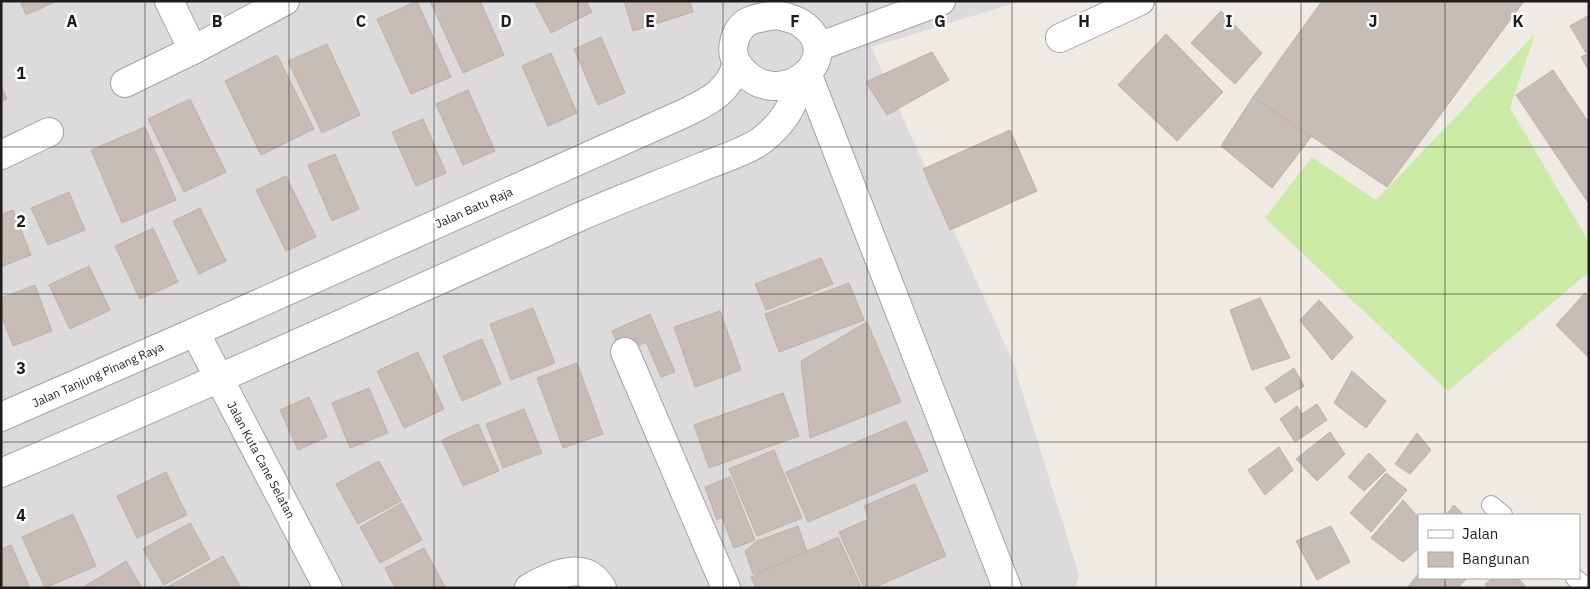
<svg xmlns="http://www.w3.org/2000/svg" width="1590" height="589" font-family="'IBM Plex Sans',sans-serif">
<rect width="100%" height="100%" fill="#efeae3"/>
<polygon fill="#dcdada" points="1,1 1021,1 871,47 1013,362 1079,575 1075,588 1,588"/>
<polygon fill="#cceba7" points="1535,34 1510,108 1589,242 1589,272 1448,391 1265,218 1312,157 1376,200"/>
<g fill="#c7bcb6" stroke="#c1b0a5">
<polygon points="20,1 57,1 26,15"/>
<polygon points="417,1 451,77 411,94 377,19"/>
<polygon points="430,1 480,1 504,55 463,73"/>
<polygon points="534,1 586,1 592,12 551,33"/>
<polygon points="624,1 690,1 693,12 633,31"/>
<polygon points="1322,1 1524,1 1387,187 1253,97"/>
<polygon points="1221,11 1262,53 1235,84 1191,43"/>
<polygon points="1589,15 1589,51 1586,53 1570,26"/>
<polygon points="1166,34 1223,92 1177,141 1118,85"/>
<polygon points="601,37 625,93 598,105 574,49"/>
<polygon points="327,44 360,115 322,133 288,61"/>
<polygon points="932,52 949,80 887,115 866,82"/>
<polygon points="551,53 577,113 548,126 522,66"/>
<polygon points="1589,53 1589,71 1581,57"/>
<polygon points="277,55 314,129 261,155 225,81"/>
<polygon points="1553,70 1589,123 1589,204 1516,95"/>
<polygon points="1,85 7,99 1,102"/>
<polygon points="468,90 495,151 463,165 436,104"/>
<polygon points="1253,97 1311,137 1272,188 1221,146"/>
<polygon points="190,99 226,172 184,192 148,119"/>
<polygon points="423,119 446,173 416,186 392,132"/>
<polygon points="145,127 176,200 122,223 91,150"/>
<polygon points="1010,130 1037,191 950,230 923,169"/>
<polygon points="335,154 359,209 332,221 308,165"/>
<polygon points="286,176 316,237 286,251 256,190"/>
<polygon points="69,192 85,230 48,245 31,208"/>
<polygon points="200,208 226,261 199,274 173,221"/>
<polygon points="13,210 31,255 1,267 1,214"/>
<polygon points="153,228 178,282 140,299 115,246"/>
<polygon points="821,258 833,284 766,310 755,284"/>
<polygon points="89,266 110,310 70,329 49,285"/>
<polygon points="849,283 864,320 779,352 765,314"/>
<polygon points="35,285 52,331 13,346 1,315 1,298"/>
<polygon points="1585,293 1589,297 1589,358 1556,325"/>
<polygon points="1260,298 1290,358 1252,370 1230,310"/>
<polygon points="1319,300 1353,337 1332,360 1300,320"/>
<polygon points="533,308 555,363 511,380 490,324"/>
<polygon points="720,311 741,370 695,387 674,327"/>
<polygon points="650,314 675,372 661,377 646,342 621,353 612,331"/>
<polygon points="867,322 901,402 810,438 801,361"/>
<polygon points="482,339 501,384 462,401 443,356"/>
<polygon points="418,352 444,409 404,428 377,371"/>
<polygon points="577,363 603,434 563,448 537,378"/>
<polygon points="1294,368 1304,386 1275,403 1265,388"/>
<polygon points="1352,371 1386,401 1366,428 1334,403"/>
<polygon points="369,388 388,433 350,448 332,403"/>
<polygon points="783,393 799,436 709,468 694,425"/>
<polygon points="309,397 327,437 298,450 280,410"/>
<polygon points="1317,404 1327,420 1295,442 1280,419 1297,406 1302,414"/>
<polygon points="524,409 542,453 503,468 486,424"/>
<polygon points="906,421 928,471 808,522 786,472"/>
<polygon points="478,424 499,471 463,486 442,440"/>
<polygon points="1330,432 1345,454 1317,481 1296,459"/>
<polygon points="1417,433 1431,450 1410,474 1395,464"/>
<polygon points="1279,447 1293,470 1265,495 1248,470"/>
<polygon points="774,450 802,518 757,536 729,469"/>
<polygon points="1369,453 1386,470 1364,491 1348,477"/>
<polygon points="379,461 401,501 358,524 336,484"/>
<polygon points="166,472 187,515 137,538 117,496"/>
<polygon points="1386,473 1407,490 1371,532 1350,513"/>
<polygon points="730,477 755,540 734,548 722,517 717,520 705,487"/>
<polygon points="915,484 946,556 873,588 864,588 839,532 869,519 864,506"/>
<polygon points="1403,500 1419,518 1419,548 1403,562 1371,538"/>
<polygon points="402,503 422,540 380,563 360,527"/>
<polygon points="1454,505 1464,515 1446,515"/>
<polygon points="73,514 96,566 45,588 22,537"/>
<polygon points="190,523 210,559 164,585 143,549"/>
<polygon points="798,526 808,555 753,574 745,551 757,541"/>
<polygon points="1331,526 1350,562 1317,580 1296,541"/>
<polygon points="838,537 861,587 756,588 751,577"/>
<polygon points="11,545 30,588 1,588 1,549"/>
<polygon points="424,548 445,587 395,588 385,568"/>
<polygon points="223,556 241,588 166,588"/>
<polygon points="126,561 142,588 82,588"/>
<polygon points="1419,573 1419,578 1467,578 1458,588 1407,588"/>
<polygon points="1493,578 1518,578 1527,588 1488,588 1485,584"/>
</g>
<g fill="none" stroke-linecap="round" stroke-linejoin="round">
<defs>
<g id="service">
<polyline points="1491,505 1503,515"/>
<polyline points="1575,578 1587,588"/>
</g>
<g id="minor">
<polyline points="169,1 193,50"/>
<path d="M777,15C785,17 796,19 802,24C850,58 776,118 738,65C734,59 732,50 734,43C739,19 755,18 777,15Z"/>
<polyline points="1060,38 1140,1"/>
<polyline points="818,47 941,1"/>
<polyline points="807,73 1007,588"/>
<polyline points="125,83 193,50 285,1"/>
<polyline points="1,155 49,132"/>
<polyline points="195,332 328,588"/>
<polyline points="625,352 726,588"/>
<path d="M1,417L195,332L687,112C711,100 728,92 737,64"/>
<path d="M1,473C195,390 387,304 579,217C620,199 663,183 704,166C722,159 747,151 762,140C777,128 799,105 794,84"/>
<path d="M529,588C546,578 577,563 594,578C597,581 600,585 602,588"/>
</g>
</defs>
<use href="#service" stroke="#a4a4a4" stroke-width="20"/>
<use href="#minor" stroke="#a4a4a4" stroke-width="30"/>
<use href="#service" stroke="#fff" stroke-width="18"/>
<use href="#minor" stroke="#fff" stroke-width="28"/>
</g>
<path fill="none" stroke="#1d1d1d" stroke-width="1" stroke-opacity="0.55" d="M145,1V588M289,1V588M434,1V588M578,1V588M723,1V588M867,1V588M1012,1V588M1156,1V588M1301,1V588M1445,1V515M1,147H1589M1,294H1589M1,442H1589M1445,578V588"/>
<g text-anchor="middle" stroke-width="5" stroke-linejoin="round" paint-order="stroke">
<g font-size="12" fill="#1d1d1d" stroke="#fff">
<text transform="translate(474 208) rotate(-24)" y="4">Jalan Batu Raja</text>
<text transform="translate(98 375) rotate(-24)" y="4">Jalan Tanjung Pinang Raya</text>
<text transform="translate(261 460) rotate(62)" y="4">Jalan Kuta Cane Selatan</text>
</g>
</g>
<g font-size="16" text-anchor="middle" font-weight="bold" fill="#1d1d1d" stroke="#fff" stroke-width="5" stroke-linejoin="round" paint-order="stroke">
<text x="72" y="27">A</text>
<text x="217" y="27">B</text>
<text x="361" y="27">C</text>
<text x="506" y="27">D</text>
<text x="650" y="27">E</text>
<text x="795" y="27">F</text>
<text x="940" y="27">G</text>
<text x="1084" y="27">H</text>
<text x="1229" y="27">I</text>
<text x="1373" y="27">J</text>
<text x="1518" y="27">K</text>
<text x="21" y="79">1</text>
<text x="21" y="227">2</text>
<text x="21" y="374">3</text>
<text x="21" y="521">4</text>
</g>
<rect width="1590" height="589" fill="none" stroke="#1d1d1d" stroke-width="5"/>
<rect x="1418" y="514" width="162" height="65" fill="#ffffff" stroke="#a5a5a5"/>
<rect x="1428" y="530" width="25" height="8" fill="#ffffff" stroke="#a5a5a5"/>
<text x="1462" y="539" font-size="15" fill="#1d1d1d">Jalan</text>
<rect x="1428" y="552" width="25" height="15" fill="#c7bcb6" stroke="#a5a5a5"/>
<text x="1462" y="564" font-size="15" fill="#1d1d1d">Bangunan</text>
</svg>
